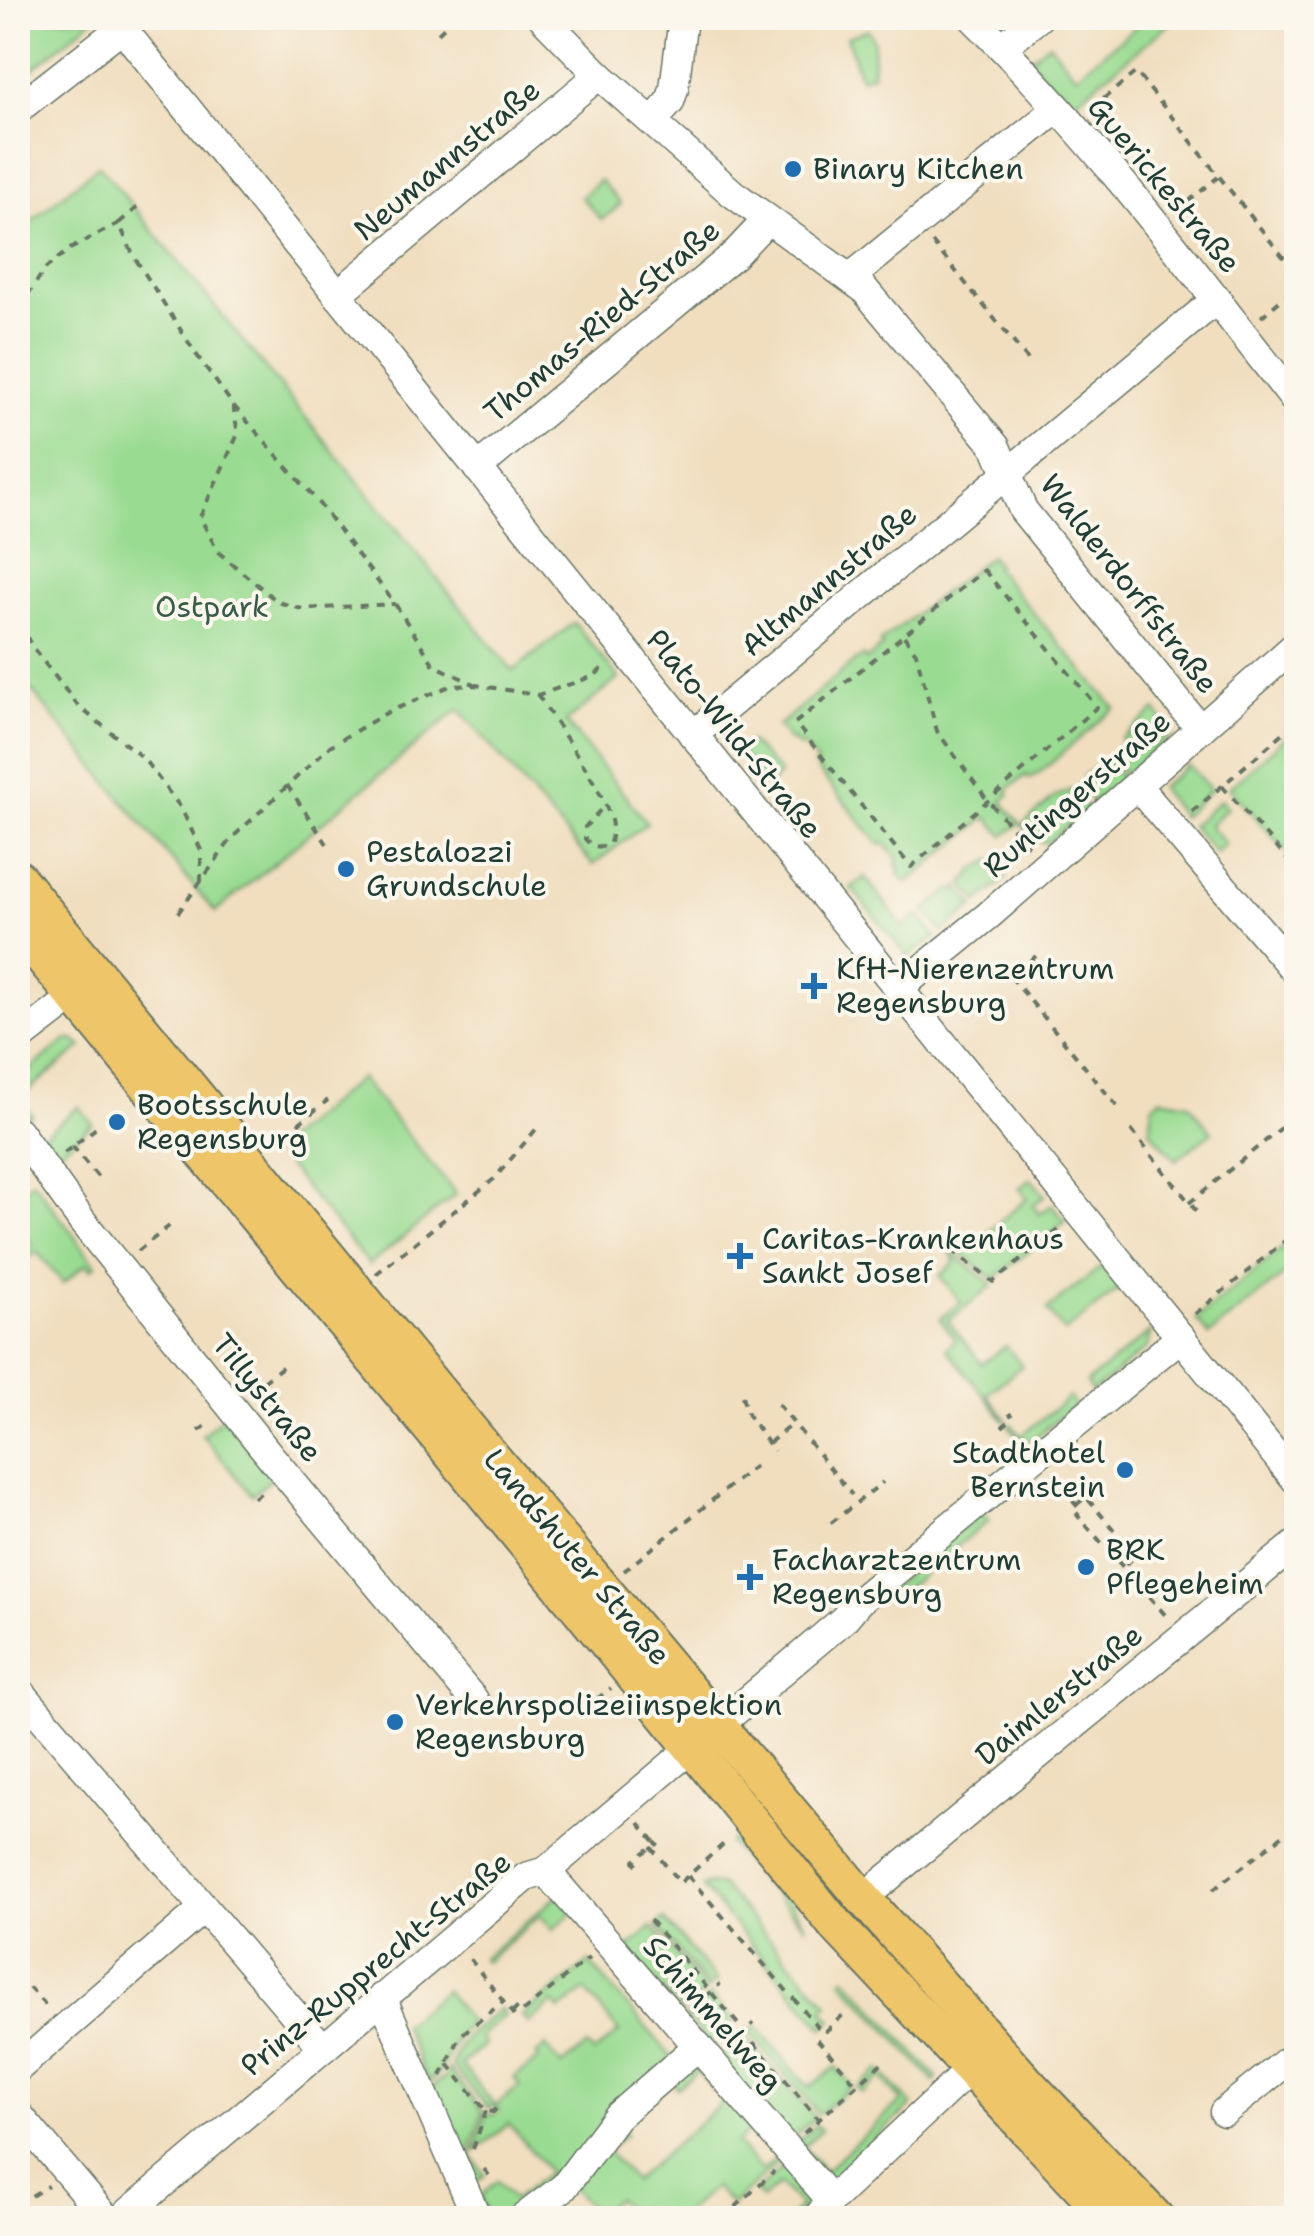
<svg xmlns="http://www.w3.org/2000/svg" width="1314" height="2236" font-family="'Shantell Sans',sans-serif">
<rect width="100%" height="100%" fill="#fbf7ec"/>
<filter id="ink" filterUnits="userSpaceOnUse"><feTurbulence type="fractalNoise" baseFrequency=".01" numOctaves="2"/><feDisplacementMap in="SourceGraphic" scale="20" xChannelSelector="R" yChannelSelector="G"/><feConvolveMatrix kernelMatrix="1 2 1 2 8 2 1 2 1" color-interpolation-filters="sRGB"/></filter>
<filter id="wash" filterUnits="userSpaceOnUse"><feTurbulence type="fractalNoise" baseFrequency=".0048" numOctaves="4" result="noise"/><feDisplacementMap in="SourceGraphic" scale="40" xChannelSelector="R" yChannelSelector="G"/><feGaussianBlur stdDeviation="2.25" result="paint"/><feColorMatrix in="noise" values="0 0 0 0 0 0 0 0 0 0 0 0 0 0 0 0 0 1.4 0 .05"/><feComposite in="paint" operator="in"/></filter>
<g filter="url(#wash)">
<rect width="100%" height="100%" fill="#f0debf"/>
<g fill="#99db91" stroke="#5c8c62" stroke-width="2.5">
<polygon points="18,18 94,18 18,81"/>
<polygon points="1147,18 1177,18 1069,106 1030,59 1049,43 1076,75"/>
<polygon points="868,29 874,42 872,74 860,78 847,37"/>
<polygon points="99,165 513,671 574,623 619,678 566,722 647,823 593,865 459,709 215,912 18,674 18,232"/>
<polygon points="600,180 621,204 602,220 581,197"/>
<polygon points="990,556 997,565 995,568 1115,708 1038,774 1029,778 1026,775 1007,790 1010,794 1002,802 1020,823 1004,836 987,817 907,883 898,873 901,870 896,864 899,860 884,843 880,845 820,773 814,765 817,762 803,745 799,747 794,741 791,742 778,726 856,660 863,656 866,660 883,646 880,642"/>
<polygon points="1156,710 1172,734 1125,775 1111,756 1123,742 1121,739"/>
<polygon points="1296,728 1296,862 1229,788"/>
<polygon points="750,742 781,774 767,785 739,751"/>
<polygon points="1106,759 1122,778 1093,802 1079,785 1085,780 1083,777"/>
<polygon points="1188,765 1211,790 1182,817 1160,788"/>
<polygon points="1072,790 1088,809 1047,843 1038,841 1022,825 1056,796"/>
<polygon points="1220,800 1227,808 1209,825 1225,844 1215,853 1191,826"/>
<polygon points="992,860 1007,878 978,902 963,884 975,869"/>
<polygon points="865,877 903,927 918,915 936,937 908,957 851,888"/>
<polygon points="959,887 974,906 943,932 925,910 950,890 953,892"/>
<polygon points="67,1040 74,1040 82,1047 19,1098 32,1115 27,1118 18,1106 18,1079"/>
<polygon points="360,1078 456,1194 369,1265 274,1150"/>
<polygon points="1161,1098 1189,1103 1212,1132 1176,1160 1150,1130 1153,1105"/>
<polygon points="79,1107 93,1124 55,1155 42,1136"/>
<polygon points="1031,1179 1045,1196 1033,1205 1039,1214 1052,1205 1066,1221 994,1279 952,1246 960,1239 969,1249 1027,1198 1019,1188"/>
<polygon points="33,1181 96,1265 91,1269 86,1264 63,1283 37,1252 29,1258 25,1252 33,1245 19,1228 27,1221 18,1210 18,1193"/>
<polygon points="1296,1237 1296,1265 1209,1335 1196,1319"/>
<polygon points="949,1250 993,1285 948,1321 982,1364 1006,1346 1022,1366 987,1394 1007,1420 1005,1421 947,1349 955,1339 940,1319 961,1302 940,1276 956,1261"/>
<polygon points="1102,1266 1120,1288 1065,1332 1047,1310"/>
<polygon points="1151,1331 1147,1348 1092,1392 1086,1383"/>
<polygon points="1069,1397 1075,1405 1032,1440 1018,1438 1009,1426 1011,1424 1021,1436"/>
<polygon points="223,1417 273,1477 252,1495 202,1435"/>
<polygon points="982,1512 989,1520 896,1597 889,1589"/>
<polygon points="735,1837 788,1897 806,1928 729,1843"/>
<polygon points="709,1884 721,1885 829,2005 823,2011 832,2020 823,2028 702,1887"/>
<polygon points="558,1895 573,1912 553,1930 540,1915 485,1962 482,1959"/>
<polygon points="664,1919 717,1981 710,1988 657,1926"/>
<polygon points="652,1927 707,1990 682,2012 627,1949"/>
<path d="M589,1962L672,2057L559,2181L513,2218H489L481,2201L484,2192L497,2181L514,2200L549,2172L509,2124L474,2152L486,2114L493,2115L499,2110L496,2107L488,2108L452,2065C458,2038 480,2026 500,2009L505,2015L479,2037L485,2044L461,2064L495,2106L520,2086L514,2078L539,2059L536,2055L546,2046L562,2066L587,2046L594,2053L619,2032L585,1990L560,2010L553,2003L528,2023L522,2016Z"/>
<polygon points="846,1977 937,2078 935,2082 842,1980"/>
<path d="M445,1990L470,2023C449,2041 448,2066 429,2084L403,2025Z"/>
<polygon points="711,1996 734,2021 709,2043 686,2017"/>
<polygon points="756,2026 809,2088 836,2067 852,2086 819,2114 749,2032"/>
<polygon points="744,2036 815,2118 790,2140 718,2058"/>
<polygon points="696,2057 756,2124 737,2143 762,2171 782,2153 785,2156 732,2205 714,2187 679,2218 635,2218 616,2198 597,2214 572,2189 619,2126 626,2134 607,2151 634,2181 724,2101 697,2071 677,2088 670,2079"/>
<polygon points="449,2069 483,2112 469,2153 485,2175 477,2181 471,2179 431,2089 446,2076"/>
<polygon points="879,2069 912,2105 829,2181 795,2145 816,2125 821,2130 803,2147 825,2171 902,2101 880,2077 862,2093 858,2088"/>
<polygon points="789,2161 817,2193 798,2218 789,2218 801,2207 779,2184 762,2199 756,2192"/>
</g>
</g>
<g filter="url(#ink)">
<g fill="none" stroke-linecap="round" stroke-linejoin="round">
<defs>
<g id="minor">
<polyline points="543,18 599,75 732,193 864,289 996,447 1023,510 1200,729"/>
<path d="M973,18C1091,135 1194,271 1296,402"/>
<polyline points="122,28 1296,1480"/>
<polyline points="1002,47 1038,18"/>
<polyline points="18,109 134,18"/>
<polyline points="653,121 670,102 674,89 683,18"/>
<polyline points="851,277 1057,109"/>
<polyline points="337,295 599,75"/>
<polyline points="477,468 734,255 767,220"/>
<polyline points="693,735 1217,299"/>
<polyline points="1137,786 1296,972"/>
<polyline points="898,989 989,915 1296,645"/>
<polyline points="18,1040 88,986"/>
<polyline points="18,1131 82,1221 272,1458 474,1700"/>
<polyline points="18,1689 323,2048"/>
<polyline points="546,1871 831,2200"/>
<polyline points="863,1898 1296,1544"/>
<polyline points="382,1997 477,2218"/>
<polyline points="18,2068 204,1908"/>
<polyline points="1224,2112 1296,2054"/>
<polyline points="18,2114 106,2218"/>
<polyline points="122,2218 526,1877 546,1871 843,1620 859,1601 1181,1337"/>
<polyline points="523,2218 564,2187 617,2116 698,2046"/>
<polyline points="817,2218 831,2200 969,2070"/>
</g>
<g id="major">
<polyline points="18,878 483,1446 863,1898 1028,2084 1156,2218"/>
<polyline points="18,928 582,1612 833,1922 1110,2218"/>
</g>
</defs>
<use href="#minor" stroke="#687565" stroke-width="31"/>
<use href="#major" stroke="#687565" stroke-width="39"/>
<g stroke="#687565" stroke-width="4" stroke-dasharray="8 8" stroke-linecap="butt">
<polyline points="438,33 454,18"/>
<polyline points="1091,109 1136,72 1296,273"/>
<polyline points="1176,212 1218,177"/>
<polyline points="119,223 143,203"/>
<polyline points="932,242 1033,366"/>
<polyline points="18,309 46,268 70,249 119,223 133,255 196,354 233,405 317,501 395,604 434,665 476,685"/>
<polyline points="1261,317 1296,287"/>
<polyline points="233,405 238,434 200,517 218,552 278,602 302,609 395,604"/>
<polygon points="984,570 1097,707 911,867 795,723"/>
<polyline points="18,622 33,648 78,706 143,758 181,808 201,850 201,882"/>
<polyline points="904,636 916,653 937,731 985,797 1029,847"/>
<path d="M538,695C558,728 601,785 611,820C613,827 611,836 610,843L605,847L592,846L585,839V827L604,806"/>
<polyline points="287,785 327,844"/>
<polyline points="1222,786 1296,869"/>
<polyline points="1192,812 1296,722"/>
<polyline points="178,913 232,838 330,746 388,712 450,686 476,685 538,695 594,676 605,666"/>
<polyline points="1036,956 1011,977 1121,1111"/>
<polyline points="1131,1130 1197,1212"/>
<polyline points="273,1144 328,1100"/>
<polyline points="72,1146 102,1182"/>
<polyline points="64,1153 96,1128"/>
<polyline points="1189,1203 1296,1116"/>
<polyline points="939,1240 993,1282 1061,1228"/>
<polyline points="138,1251 173,1223"/>
<polyline points="376,1274 494,1179 538,1127"/>
<polyline points="1195,1314 1296,1232"/>
<polyline points="251,1392 287,1363"/>
<polyline points="742,1396 748,1415 774,1451"/>
<polyline points="778,1404 852,1495"/>
<polyline points="1002,1427 1013,1418 1009,1413"/>
<polyline points="199,1431 211,1422"/>
<polyline points="769,1443 792,1424"/>
<polyline points="1052,1476 1081,1511 1077,1515 1167,1617"/>
<polyline points="254,1498 266,1489"/>
<polyline points="1076,1505 1086,1497 1136,1556 1121,1568"/>
<polyline points="831,1523 883,1482"/>
<polyline points="624,1571 761,1461"/>
<polyline points="584,1709 611,1688"/>
<polyline points="639,1823 656,1843"/>
<polyline points="651,1847 680,1883 728,1840"/>
<polyline points="637,1865 634,1861 656,1843 658,1846"/>
<polyline points="688,1876 823,2033"/>
<polyline points="1213,1890 1296,1825"/>
<polyline points="650,1920 819,2120"/>
<polyline points="470,1959 516,2018"/>
<polyline points="18,1976 49,2009"/>
<polyline points="693,2007 720,1984"/>
<polyline points="512,2013 518,2007 522,2012 589,1958"/>
<polyline points="825,2032 844,2014"/>
<polyline points="817,2039 857,2085"/>
<polyline points="726,2046 754,2023"/>
<polyline points="448,2064 486,2111 493,2112 497,2108"/>
<polyline points="441,2076 461,2035 503,2002"/>
<polyline points="804,2133 886,2059"/>
<polyline points="473,2149 486,2111"/>
<polyline points="484,2169 492,2179"/>
<polyline points="18,2204 48,2186"/>
<polyline points="581,2205 593,2217"/>
<polyline points="724,2218 774,2171"/>
</g>
<use href="#minor" stroke="#fff" stroke-width="28"/>
<use href="#major" stroke="#eec569" stroke-width="35"/>
</g>
</g>
<g fill="#1f6fb2" stroke="#fbf7ec" stroke-width="4">
<circle cx="793" cy="169" r="10"/>
<circle cx="346" cy="869" r="10"/>
<path d="M809 971h10v10h10v10h-10v10h-10v-10h-10v-10h10z"/>
<circle cx="117" cy="1122" r="10"/>
<path d="M735 1241h10v10h10v10h-10v10h-10v-10h-10v-10h10z"/>
<circle cx="1125" cy="1470" r="10"/>
<circle cx="1086" cy="1567" r="10"/>
<path d="M745 1562h10v10h10v10h-10v10h-10v-10h-10v-10h10z"/>
<circle cx="395" cy="1722" r="10"/>
</g>
<g text-anchor="middle" stroke-width="8" stroke-linejoin="round" paint-order="stroke">
<g font-size="30" fill="#1f3d34" stroke="#fbf7ec">
<text transform="translate(447 160) rotate(-40)" y="10">Neumannstraße</text>
<text transform="translate(1164 185) rotate(50)" y="10">Guerickestraße</text>
<text transform="translate(602 321) rotate(-40)" y="10">Thomas-Ried-Straße</text>
<text transform="translate(829 580) rotate(-40)" y="10">Altmannstraße</text>
<text transform="translate(1129 584) rotate(52)" y="10">Walderdorffstraße</text>
<text transform="translate(734 734) rotate(51)" y="10">Plato-Wild-Straße</text>
<text transform="translate(1077 794) rotate(-41)" y="10">Runtingerstraße</text>
<text transform="translate(267 1398) rotate(51)" y="10">Tillystraße</text>
<text transform="translate(577 1557) rotate(50)" y="10">Landshuter Straße</text>
<text transform="translate(1059 1695) rotate(-39)" y="10">Daimlerstraße</text>
<text transform="translate(376 1964) rotate(-39)" y="10">Prinz-Rupprecht-Straße</text>
<text transform="translate(713 2014) rotate(49)" y="10">Schimmelweg</text>
</g>
<g font-size="30" fill="#1f3d34" stroke="#fbf7ec" text-anchor="start">
<text x="813" y="179">Binary Kitchen</text>
<text x="366" y="862">Pestalozzi<tspan x="366" dy="34">Grundschule</tspan></text>
<text x="836" y="979">KfH-Nierenzentrum<tspan x="836" dy="34">Regensburg</tspan></text>
<text x="137" y="1115">Bootsschule<tspan x="137" dy="34">Regensburg</tspan></text>
<text x="762" y="1249">Caritas-Krankenhaus<tspan x="762" dy="34">Sankt Josef</tspan></text>
<text x="1105" y="1463" text-anchor="end">Stadthotel<tspan x="1105" dy="34">Bernstein</tspan></text>
<text x="1106" y="1560">BRK<tspan x="1106" dy="34">Pflegeheim</tspan></text>
<text x="772" y="1570">Facharztzentrum<tspan x="772" dy="34">Regensburg</tspan></text>
<text x="415" y="1715">Verkehrspolizeiinspektion<tspan x="415" dy="34">Regensburg</tspan></text>
</g>
<g font-size="30" fill="#375d47" stroke="#fbf7ec">
<text x="212" y="617">Ostpark</text>
</g>
</g>
<rect width="1314" height="2236" fill="none" stroke="#fbf7ec" stroke-width="60"/>
</svg>
